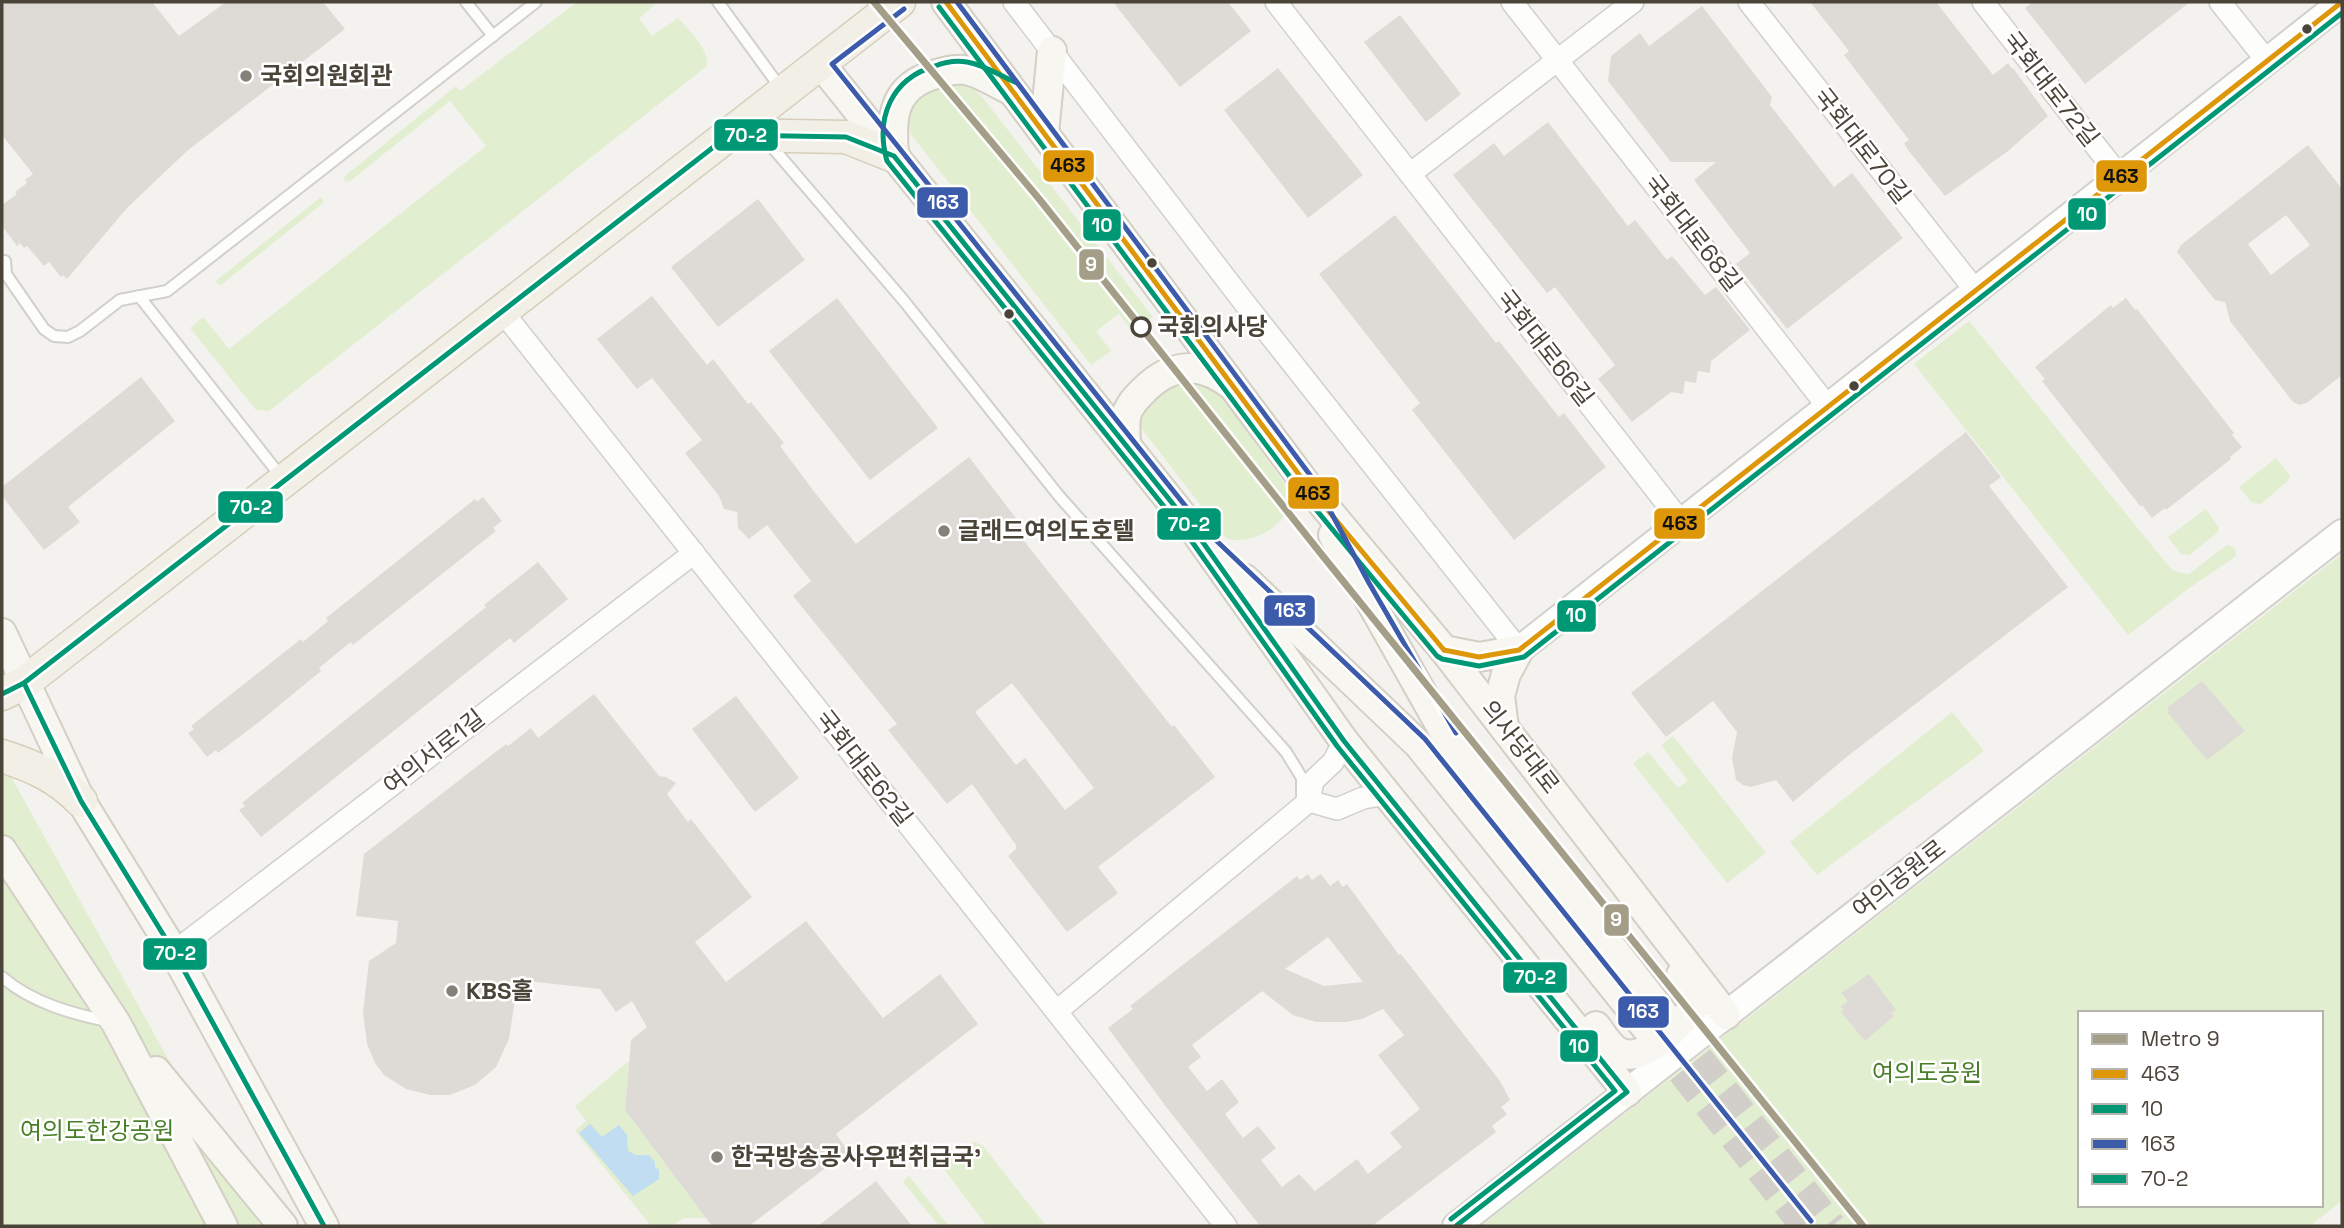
<svg xmlns="http://www.w3.org/2000/svg" width="2344" height="1228" font-family="'Space Grotesk','Noto Sans KR',sans-serif">
<rect width="100%" height="100%" fill="#f4f2ee"/>
<g fill="#e1eecf" fill-rule="evenodd">
<path d="M577,2H658L639,18L652,36L678,18C689,31 709,48 707,66L269,411L256,410L190,328L203,317L229,349L486,146L450,101L350,181L346,182L344,179L345,176L456,86L460,91Z"/>
<path d="M961,83L974,89L983,98L1153,317L1134,333L1119,314L1096,331L1111,351L1091,365L910,133C907,125 908,119 910,110C917,86 940,86 961,83Z"/>
<polygon points="321,197 323,200 323,203 221,285 216,283 217,280"/>
<polygon points="1969,321 2171,569 2180,573 2189,574 2227,545 2235,548 2236,556 2188,589 2128,635 1914,364"/>
<path d="M1183,376L1218,391L1283,482C1287,490 1291,499 1287,509C1280,530 1246,546 1226,538L1141,428L1138,418L1139,411Z"/>
<polygon points="2276,458 2290,476 2288,481 2261,504 2252,503 2239,487"/>
<polygon points="2206,509 2219,528 2217,533 2189,555 2181,554 2168,537"/>
<path d="M2342,554V1201L2310,1226H1481ZM2080,1013H2321V1205H2080Z"/>
<polygon points="1952,712 1984,751 1817,875 1790,842"/>
<polygon points="1673,736 1766,853 1727,883 1633,763 1648,752 1678,788 1688,781 1661,745"/>
<polygon points="2,760 14,782 261,1226 2,1226"/>
<polygon points="629,1061 625,1110 706,1218 683,1218 673,1226 651,1226 575,1131 586,1121 575,1106"/>
<path d="M975,1142L983,1146L1046,1226H987L943,1168C948,1157 963,1145 975,1142Z"/>
<polygon points="909,1176 949,1226 939,1226 903,1182"/>
</g>
<polygon fill="#c0ddf1" points="590,1124 602,1137 619,1125 627,1135 628,1151 636,1155 649,1155 655,1162 655,1168 659,1169 659,1179 633,1196 579,1133"/>
<g fill="#dedbd6" fill-rule="evenodd">
<polygon points="2,2 152,2 179,36 226,2 323,2 345,29 187,151 127,208 67,279 63,275 61,277 49,262 44,266 27,246 24,248 20,243 17,246 2,226 2,205 17,194 15,192 27,183 25,180 33,174 2,135"/>
<polygon points="1113,2 1228,2 1251,31 1180,87"/>
<polygon points="1810,2 1936,2 1993,75 2008,63 2012,69 2013,68 2048,116 2008,151 1945,196 1908,150 1904,143 1909,140 1844,55 1849,51"/>
<polygon points="2033,2 2190,2 2085,84 2025,8"/>
<polygon points="1702,6 1772,97 1770,105 1834,187 1852,173 1903,238 1787,329 1736,264 1750,253 1694,180 1716,162 1671,162 1608,81 1611,56 1640,33 1649,46"/>
<polygon points="1400,15 1461,94 1426,122 1364,42"/>
<polygon points="1278,68 1363,175 1308,218 1224,110"/>
<polygon points="1548,122 1628,226 1635,220 1667,260 1672,256 1705,295 1716,287 1750,330 1711,361 1710,373 1698,371 1696,383 1685,381 1683,394 1671,392 1632,422 1598,379 1615,365 1555,287 1547,293 1453,175 1494,143 1504,156"/>
<path d="M2308,145L2342,189V375L2308,402L2300,405L2293,402L2230,321L2225,302L2215,300L2177,252L2181,245ZM2286,215L2310,245L2271,275L2248,244Z"/>
<polygon points="758,199 805,260 718,327 671,267"/>
<polygon points="1395,215 1496,343 1499,341 1559,417 1564,413 1606,467 1514,540 1412,410 1420,403 1319,274"/>
<path d="M652,296L707,365L713,359L748,404L751,402L784,443L780,446L816,494L856,544L969,457L1022,526L1016,531L1172,727L1174,725L1215,777L1098,867L1118,893L1067,932L1008,856L1016,849V845L972,784L947,804L888,730L897,724L793,596L811,581L767,525L749,539L738,528L737,512L724,509L719,496L685,453L702,440L652,378L637,389L597,339ZM1012,683L1094,788L1065,810L1025,758L1016,765L975,712Z"/>
<polygon points="837,298 938,428 870,480 769,351"/>
<polygon points="2126,298 2135,310 2137,309 2234,433 2232,435 2242,447 2230,457 2231,459 2166,510 2165,508 2152,518 2142,505 2141,507 2042,381 2045,379 2035,367 2111,305 2113,308"/>
<polygon points="141,377 175,421 68,507 80,522 44,550 2,496 2,487"/>
<polygon points="1966,432 2001,477 1989,486 2068,587 1849,755 1793,802 1776,780 1751,787 1743,785 1736,780 1732,758 1737,732 1713,701 1666,737 1631,693"/>
<polygon points="483,497 502,521 493,528 496,531 353,645 351,642 342,649 319,668 321,671 259,722 218,753 216,750 207,757 188,733 194,729 191,726 301,639 303,642 328,621 326,618 475,499 477,502"/>
<polygon points="538,562 568,599 514,643 510,638 261,837 239,810 245,806 242,803 486,607 484,605"/>
<polygon points="2202,681 2245,731 2207,760 2167,712 2169,710 2167,708"/>
<polygon points="594,694 659,776 666,777 676,783 667,794 688,822 691,819 752,897 695,942 726,982 806,921 883,1018 940,974 978,1024 836,1134 848,1151 749,1226 712,1226 625,1110 631,1040 647,1027 632,1001 616,1012 600,989 518,980 509,1039 496,1067 475,1085 450,1095 430,1095 406,1089 384,1075 375,1063 367,1044 363,1013 369,961 396,943 398,921 356,916 364,854 506,744 508,746 531,728 538,738"/>
<polygon points="736,696 799,778 755,812 692,729"/>
<path d="M1308,874L1312,880L1321,874L1330,886L1338,880L1343,887L1347,884L1399,955L1401,954L1500,1081L1510,1100L1501,1107L1507,1114L1492,1126L1496,1132L1372,1226H1260L1167,1108L1108,1028L1133,1009L1130,1006L1297,876L1300,880ZM1328,937L1363,982L1324,986L1285,969ZM1262,991L1293,1015L1316,1022H1346L1362,1019L1383,1009L1404,1035L1378,1055L1420,1109L1390,1133L1402,1147L1368,1174L1357,1159L1315,1191L1299,1174L1282,1187L1261,1160L1276,1148L1258,1126L1243,1138L1225,1114L1239,1102L1222,1079L1207,1091L1188,1067L1201,1057L1192,1045Z"/>
<polygon points="1869,974 1896,1010 1891,1013 1894,1016 1865,1041 1841,1012 1843,1010 1841,1006 1848,1001 1841,993"/>
<polygon points="876,1181 912,1226 818,1226"/>
</g>
<g fill="none" stroke-linecap="round" stroke-linejoin="round">
<g stroke="#d2cfca" stroke-width="28" stroke-dasharray="28 14" stroke-linecap="butt">
<polyline points="1673,1025 1832,1226"/>
<polyline points="1655,1039 1804,1226"/>
</g>
<defs>
<g id="service">
<polyline points="466,2 493,36"/>
<polyline points="718,2 782,90"/>
<polyline points="767,141 904,301 1059,496 1286,752 1302,778 1302,798"/>
<polyline points="5,261 6,274 44,329 54,336 68,337 80,331 120,300 167,291 536,2"/>
<polyline points="139,296 282,478"/>
<path d="M2,977C32,1003 73,1014 111,1022"/>
</g>
<g id="minor">
<polyline points="1014,2 1243,301 1519,650"/>
<polyline points="1276,2 1681,522"/>
<polyline points="1512,2 1828,407"/>
<polyline points="1749,2 1975,290"/>
<polyline points="1983,2 2120,177"/>
<polyline points="2220,2 2267,61"/>
<polyline points="1410,174 1633,2"/>
<polyline points="502,311 1226,1226"/>
<polyline points="1309,801 1337,809 1363,798 1388,794"/>
<polyline points="174,952 694,553"/>
<polyline points="1057,1011 1309,801 1313,781 1333,762 1344,741"/>
</g>
<g id="tertiary">
<polyline points="1519,650 2342,2"/>
<polyline points="1456,1226 2342,533"/>
</g>
<g id="secondary">
<polyline points="946,2 1306,484 1444,650 1726,1015"/>
<polyline points="820,63 1197,534 1344,741 1627,1092"/>
<polyline points="1044,133 1052,51"/>
<path d="M894,156C892,122 890,92 927,77C939,73 951,69 965,70C979,72 997,84 1010,90"/>
<path d="M1126,445C1126,435 1124,422 1127,413C1130,404 1137,397 1143,391C1171,363 1199,361 1230,384"/>
<polyline points="1333,535 1444,732 1663,1013"/>
<polyline points="1245,579 1418,744 1647,1029"/>
<polyline points="2,633 81,801 174,952 324,1226"/>
<polyline points="1444,650 1479,657 1519,650"/>
<polyline points="1504,727 1500,696 1506,674 1519,650"/>
<polyline points="2,850 116,1023 223,1226"/>
<path d="M1596,1026C1602,1034 1608,1045 1617,1051C1643,1067 1677,1025 1693,1009C1700,995 1689,985 1681,975"/>
<polyline points="156,1071 283,1226"/>
</g>
<g id="primary">
<polyline points="729,135 846,137 894,156"/>
<polyline points="2,694 24,683 899,2"/>
<path d="M2,756C33,766 58,777 81,801"/>
</g>
</defs>
<use href="#service" stroke="#d2d0cb" stroke-width="14"/>
<use href="#minor" stroke="#d2d0cb" stroke-width="24"/>
<use href="#tertiary" stroke="#d2d0cb" stroke-width="30"/>
<use href="#secondary" stroke="#d3cfc5" stroke-width="32"/>
<use href="#primary" stroke="#d6cebb" stroke-width="35"/>
<use href="#service" stroke="#fdfdfc" stroke-width="10"/>
<use href="#minor" stroke="#fdfdfc" stroke-width="21"/>
<use href="#tertiary" stroke="#fdfdfc" stroke-width="26"/>
<use href="#secondary" stroke="#f7f6f1" stroke-width="28"/>
<use href="#primary" stroke="#f2efe6" stroke-width="32"/>
<defs>
<g id="bus-1">
<polyline points="946,2 1306,484 1444,650"/>
<polyline points="1444,650 1479,657 1519,650 2342,2"/>
</g>
<g id="bus-2">
<polyline points="939,7 1299,489 1437,656 1442,659 1479,666 1524,657 2342,13"/>
<path d="M1017,83C1000,76 985,65 967,62C956,60 945,62 935,66C891,79 875,118 887,161L1190,539L1337,746L1615,1091L1451,1219"/>
</g>
<g id="bus-3">
<polyline points="957,2 1313,479 1369,583 1456,733"/>
<polyline points="904,9 832,64 1203,528 1425,739 1811,1221"/>
</g>
<g id="bus-4">
<polyline points="24,683 81,801 174,952 324,1226"/>
<polyline points="2,694 24,683 729,135 846,137 894,156 1197,534 1344,741 1627,1092 1456,1226"/>
</g>
</defs>
<use href="#bus-1" stroke="#fff" stroke-width="10"/>
<use href="#bus-2" stroke="#fff" stroke-width="10"/>
<use href="#bus-3" stroke="#fff" stroke-width="10"/>
<use href="#bus-4" stroke="#fff" stroke-width="10"/>
<use href="#bus-1" stroke="#dd9709" stroke-width="5"/>
<use href="#bus-2" stroke="#009775" stroke-width="5"/>
<use href="#bus-3" stroke="#3d5bab" stroke-width="5"/>
<use href="#bus-4" stroke="#009775" stroke-width="5"/>
<defs>
<polyline id="metro-1" points="874,2 1040,200 1322,555 1863,1226"/>
</defs>
<use href="#metro-1" stroke="#fff" stroke-width="12"/>
<use href="#metro-1" stroke="#a49d87" stroke-width="7"/>
</g>
<g fill="#4b4439" stroke="#fff" stroke-width="2.5">
<circle cx="2307" cy="29" r="6"/>
<circle cx="1152" cy="263" r="6"/>
<circle cx="1009" cy="314" r="6"/>
<circle cx="1854" cy="386" r="6"/>
</g>
<g fill="#868178" stroke="#fff" stroke-width="2.5">
<circle cx="246" cy="76" r="7"/>
<circle cx="944" cy="531" r="7"/>
<circle cx="452" cy="991" r="7"/>
<circle cx="717" cy="1157" r="7"/>
</g>
<circle fill="#fff" stroke="#4b4439" stroke-width="3.5" cx="1141" cy="327" r="9"/>
<g text-anchor="middle" stroke-width="5" stroke-linejoin="round" paint-order="stroke">
<g font-size="24" font-weight="bold" fill="#4b4439" stroke="#fff" text-anchor="start">
<text x="260" y="84">국회의원회관</text>
<text x="958" y="539">글래드여의도호텔</text>
<text x="466" y="999">KBS홀</text>
<text x="731" y="1165">한국방송공사우편취급국'</text>
</g>
<g font-size="24" fill="#4b4439" stroke="#fff">
<text transform="translate(2051 89) rotate(52)" y="8">국회대로72길</text>
<text transform="translate(1862 146) rotate(52)" y="8">국회대로70길</text>
<text transform="translate(1693 233) rotate(52)" y="8">국회대로68길</text>
<text transform="translate(1545 348) rotate(52)" y="8">국회대로66길</text>
<text transform="translate(1520 747) rotate(52)" y="8">의사당대로</text>
<text transform="translate(434 752) rotate(-38)" y="8">여의서로1길</text>
<text transform="translate(864 768) rotate(52)" y="8">국회대로62길</text>
<text transform="translate(1899 879) rotate(-38)" y="8">여의공원로</text>
</g>
<g font-size="24" font-weight="bold" fill="#4b4439" stroke="#fff" text-anchor="start">
<text x="1157" y="335">국회의사당</text>
</g>
<g font-size="24" fill="#4a7f2a" stroke="#fff">
<text x="1927" y="1081">여의도공원</text>
<text x="97" y="1139">여의도한강공원</text>
</g>
</g>
<g stroke="#fff" stroke-width="2.5">
<rect x="713" y="118" width="66" height="34" rx="7" fill="#009775"/>
<rect x="1042" y="149" width="53" height="34" rx="7" fill="#dd9709"/>
<rect x="2095" y="159" width="53" height="34" rx="7" fill="#dd9709"/>
<rect x="916" y="186" width="53" height="33" rx="7" fill="#3d5bab"/>
<rect x="2067" y="197" width="40" height="34" rx="7" fill="#009775"/>
<rect x="1082" y="208" width="40" height="34" rx="7" fill="#009775"/>
<rect x="1078" y="248" width="27" height="33" rx="7" fill="#a49d87"/>
<rect x="1287" y="476" width="53" height="34" rx="7" fill="#dd9709"/>
<rect x="217" y="490" width="67" height="34" rx="7" fill="#009775"/>
<rect x="1653" y="507" width="53" height="33" rx="7" fill="#dd9709"/>
<rect x="1156" y="507" width="66" height="34" rx="7" fill="#009775"/>
<rect x="1263" y="594" width="53" height="33" rx="7" fill="#3d5bab"/>
<rect x="1556" y="599" width="41" height="34" rx="7" fill="#009775"/>
<rect x="1603" y="903" width="27" height="34" rx="7" fill="#a49d87"/>
<rect x="142" y="937" width="66" height="34" rx="7" fill="#009775"/>
<rect x="1502" y="961" width="66" height="33" rx="7" fill="#009775"/>
<rect x="1617" y="995" width="53" height="34" rx="7" fill="#3d5bab"/>
<rect x="1559" y="1029" width="40" height="34" rx="7" fill="#009775"/>
</g>
<g font-size="19" text-anchor="middle" font-weight="bold" fill="#fff">
<text x="746" y="142">70-2</text>
<text x="943" y="209">163</text>
<text x="2087" y="221">10</text>
<text x="1102" y="232">10</text>
<text x="1091" y="271">9</text>
<text x="251" y="514">70-2</text>
<text x="1189" y="531">70-2</text>
<text x="1290" y="617">163</text>
<text x="1576" y="622">10</text>
<text x="1616" y="926">9</text>
<text x="175" y="960">70-2</text>
<text x="1535" y="984">70-2</text>
<text x="1643" y="1018">163</text>
<text x="1579" y="1053">10</text>
</g>
<g font-size="19" text-anchor="middle" font-weight="bold" fill="#111">
<text x="1068" y="172">463</text>
<text x="2121" y="183">463</text>
<text x="1313" y="500">463</text>
<text x="1680" y="530">463</text>
</g>
<rect width="2344" height="1228" fill="none" stroke="#4b4439" stroke-width="7"/>
<rect x="2078" y="1011" width="245" height="196" fill="#ffffff" stroke="#b7b4b0" stroke-width="2"/>
<rect x="2092" y="1034" width="35" height="10" fill="#a49d87" stroke="#b7b4b0" stroke-width="2"/>
<text x="2141" y="1046" font-size="21" fill="#4b4439">Metro 9</text>
<rect x="2092" y="1069" width="35" height="10" fill="#dd9709" stroke="#b7b4b0" stroke-width="2"/>
<text x="2141" y="1081" font-size="21" fill="#4b4439">463</text>
<rect x="2092" y="1104" width="35" height="10" fill="#009775" stroke="#b7b4b0" stroke-width="2"/>
<text x="2141" y="1116" font-size="21" fill="#4b4439">10</text>
<rect x="2092" y="1139" width="35" height="10" fill="#3d5bab" stroke="#b7b4b0" stroke-width="2"/>
<text x="2141" y="1151" font-size="21" fill="#4b4439">163</text>
<rect x="2092" y="1174" width="35" height="10" fill="#009775" stroke="#b7b4b0" stroke-width="2"/>
<text x="2141" y="1186" font-size="21" fill="#4b4439">70-2</text>
</svg>
